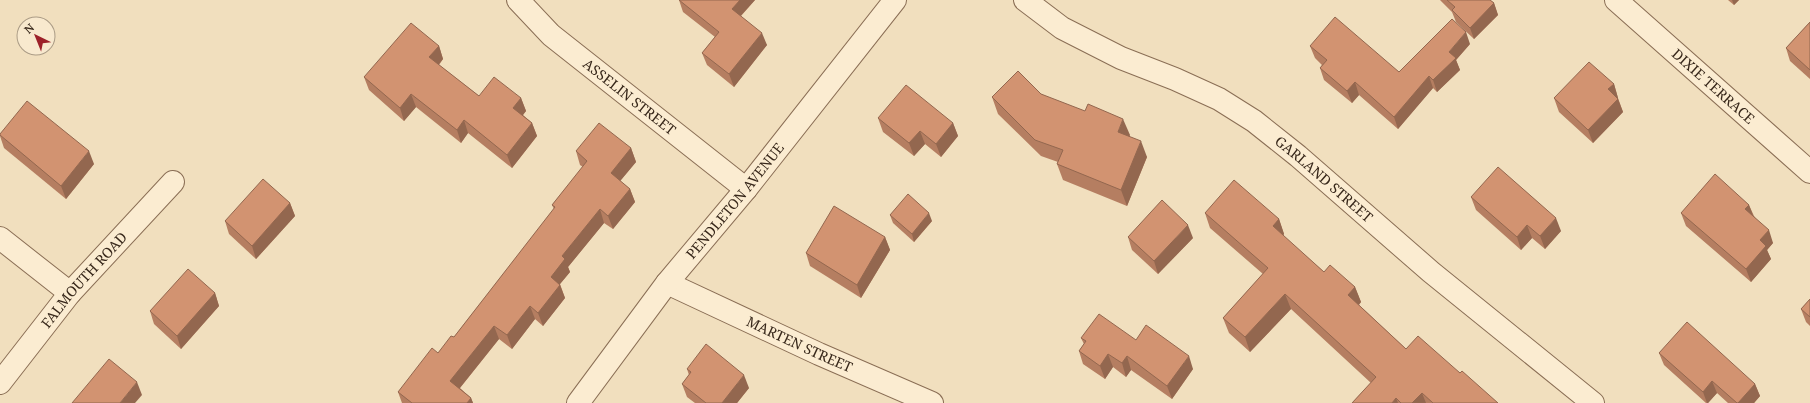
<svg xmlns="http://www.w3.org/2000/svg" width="1810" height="403" font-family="'Noto Serif',serif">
<rect width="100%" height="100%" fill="#f1dfbe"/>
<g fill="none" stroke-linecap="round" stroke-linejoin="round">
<defs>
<g id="minor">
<path id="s1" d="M518,0L551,35L746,189"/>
<path id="s2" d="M1025,0L1062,28L1121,58L1175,79L1219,99L1254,121L1298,156L1431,272L1593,403"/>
<path id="s3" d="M1616,0L1810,172"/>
<polyline points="0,238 70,293"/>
<path id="s4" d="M667,283L819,354L932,403"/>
<path id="s5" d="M0,383L70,293L173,182"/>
</g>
<g id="tertiary">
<path id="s6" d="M578,403L667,283L746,189L895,0"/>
</g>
</defs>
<use href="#minor" stroke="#8a6e55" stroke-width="24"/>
<use href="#tertiary" stroke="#8a6e55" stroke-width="24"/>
<use href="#minor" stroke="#fbecd1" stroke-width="22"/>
<use href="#tertiary" stroke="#fbecd1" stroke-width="22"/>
</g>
<g fill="#b57e61">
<polygon points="679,0 755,0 741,16 767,45 734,87 707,65 702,53 715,37 683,12"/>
<polygon points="1440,0 1490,0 1494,3 1498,15 1474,39 1456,22 1452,12"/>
<polygon points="1728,0 1739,0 1734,5"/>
<polygon points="1810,22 1810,79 1790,61 1786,48"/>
<polygon points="1470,44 1456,60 1460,70 1437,92 1433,88 1398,129 1359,95 1352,103 1324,80 1320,68 1322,65 1315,58 1310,46 1399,72"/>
<polygon points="439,46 443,59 439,65 479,96 521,98 526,111 523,115 532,123 537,136 512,168 468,133 461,143 416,107 404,121 369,90 364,77"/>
<polygon points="1614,84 1618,98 1623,112 1593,143 1559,112 1554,98"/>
<polygon points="1041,94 1130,135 1129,136 1147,157 1127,206 1063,180 1057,164 1058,162 1041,156 998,114 992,97"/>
<polygon points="878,118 953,123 958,136 941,157 925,144 914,156 883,132"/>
<polygon points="0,134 94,164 66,199 4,148 0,136"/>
<polygon points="631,148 636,162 620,181 630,189 635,202 613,229 604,223 568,267 570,272 560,284 565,298 543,326 535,319 512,349 499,339 460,388 471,398 473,403 402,403 398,392 454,337 554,209 552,205 583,167 580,165 576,151"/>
<polygon points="1471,197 1561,231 1545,249 1532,238 1521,250 1476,210"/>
<polygon points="290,203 295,216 256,259 229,234 225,221"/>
<polygon points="1749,205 1754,216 1773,243 1767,250 1771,259 1751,282 1686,226 1681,213"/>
<polygon points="1205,213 1279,219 1284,234 1283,236 1324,272 1355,287 1361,302 1359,305 1406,349 1460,373 1498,403 1352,403 1371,383 1291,309 1250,352 1229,333 1223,318 1263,274 1210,228"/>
<polygon points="890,215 932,221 914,242 893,223"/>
<polygon points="885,237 890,250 861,298 810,266 806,253"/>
<polygon points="1128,237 1193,238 1158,274 1132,250"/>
<polygon points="215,293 219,306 181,349 154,324 150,311"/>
<polygon points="1810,299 1810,326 1806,322 1801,309"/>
<polygon points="1081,338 1136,340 1193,369 1172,399 1131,370 1126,377 1113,367 1105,379 1083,364 1079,351 1084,344"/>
<polygon points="1659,353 1755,384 1760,396 1754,403 1728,403 1717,393 1708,403 1706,403 1664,365"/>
<polygon points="687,369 749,388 737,403 695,403 687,397 682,384 689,375"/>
</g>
<g fill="#93674f">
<polygon points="740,0 755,0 736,21 732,9"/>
<polygon points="1732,0 1739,0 1734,5"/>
<polygon points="1494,3 1498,15 1474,39 1470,28"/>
<polygon points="1466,32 1470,44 1456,60 1460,70 1437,92 1433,80 1449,52"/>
<polygon points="762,33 767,45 734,87 729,74"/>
<polygon points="439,46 443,59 434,70 429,57"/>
<polygon points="1429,76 1433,88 1398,129 1394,117"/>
<polygon points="1355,82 1359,95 1352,103 1347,91"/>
<polygon points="1614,84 1618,98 1613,102 1608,89"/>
<polygon points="411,94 416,107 404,121 400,108"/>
<polygon points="521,98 526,111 518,121 513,108"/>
<polygon points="1618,99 1623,112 1593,143 1588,130"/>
<polygon points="1123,119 1130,135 1124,148 1118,132"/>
<polygon points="464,120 468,133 461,143 457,130"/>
<polygon points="532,123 537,136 512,168 507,155"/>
<polygon points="953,123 958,136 941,157 936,144"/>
<polygon points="920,131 925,144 914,156 909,143"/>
<polygon points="1141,141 1147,157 1127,206 1121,190"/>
<polygon points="631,148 636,162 616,186 611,173"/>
<polygon points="89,151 94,164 66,199 61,186"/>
<polygon points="630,189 635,202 613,229 608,216"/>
<polygon points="290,203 295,216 256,259 252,246"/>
<polygon points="1749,205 1754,218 1745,209"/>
<polygon points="600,209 604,223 568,267 570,272 555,290 551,277 562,256"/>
<polygon points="929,213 932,221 914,242 912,234"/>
<polygon points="1556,218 1561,231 1545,249 1540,236"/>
<polygon points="1279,219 1284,234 1278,241 1273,226"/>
<polygon points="1188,225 1193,238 1158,274 1154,261"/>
<polygon points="1527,225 1532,238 1521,250 1517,237"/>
<polygon points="1769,230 1773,243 1767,250 1771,259 1751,282 1746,269 1760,240"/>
<polygon points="885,237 890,250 861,298 857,285"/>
<polygon points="560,285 565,298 543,326 538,313"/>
<polygon points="1355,287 1361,302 1354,310 1348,295"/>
<polygon points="215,293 219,306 181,349 177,336"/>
<polygon points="1285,294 1291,309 1250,352 1245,337"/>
<polygon points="530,306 535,319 512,349 507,335"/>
<polygon points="494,326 499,339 455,394 450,381"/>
<polygon points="1108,354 1113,367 1105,379 1100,366"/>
<polygon points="1127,356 1131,370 1126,377 1122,363"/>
<polygon points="1189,356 1193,369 1172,399 1167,386"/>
<polygon points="744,375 749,388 737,403 722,403"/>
<polygon points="1712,381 1717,393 1708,403 1707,403 1703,392"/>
<polygon points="137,382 142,395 135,403 120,403"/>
<polygon points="1755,384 1760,396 1754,403 1738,403"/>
<polygon points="1422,393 1426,403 1412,403"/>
<polygon points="471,398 473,403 467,403"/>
<polygon points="1396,398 1398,403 1392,403"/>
</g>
<g fill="#d29371" stroke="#93674f">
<polygon points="679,0 740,0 732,9 762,33 729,74 702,53 719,32"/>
<polygon points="1447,0 1490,0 1494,3 1470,28 1452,10 1455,7"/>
<polygon points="1335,17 1399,72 1452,19 1466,32 1449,52 1456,58 1433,80 1429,76 1394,117 1355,82 1347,91 1320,68 1327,60 1310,46"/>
<polygon points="1810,22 1810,70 1786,48"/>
<polygon points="411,23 439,46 429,57 479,96 494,77 521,98 513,108 532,123 507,155 464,120 457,130 411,94 400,108 364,77"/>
<polygon points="1589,62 1614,84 1608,89 1618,99 1588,130 1554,98"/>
<polygon points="1018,71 1041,94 1085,111 1088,104 1123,119 1118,132 1141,141 1121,190 1057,164 1063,150 1035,140 992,97"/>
<polygon points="906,85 953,123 936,144 920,131 909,143 878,118"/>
<polygon points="27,101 89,151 61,186 0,135 0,134"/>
<polygon points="599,123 631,148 611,173 630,189 608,216 600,209 562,256 565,259 551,277 560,285 538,313 530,306 507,335 494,326 450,381 471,398 467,403 412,403 398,392 432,348 438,353 451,336 454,337 555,207 552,205 587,161 576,151"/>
<polygon points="1498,167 1556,218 1540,236 1527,225 1517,237 1471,197"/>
<polygon points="1715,174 1749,205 1745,209 1769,230 1760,240 1766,246 1746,269 1681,213"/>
<polygon points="263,179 290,203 252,246 225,221"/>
<polygon points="1234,180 1279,219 1273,226 1324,272 1330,265 1355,287 1348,295 1406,349 1418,336 1460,373 1462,371 1498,403 1433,403 1422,393 1412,403 1401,403 1396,398 1392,403 1352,403 1376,377 1285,294 1245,337 1223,318 1268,268 1205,213"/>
<polygon points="908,194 929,213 912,234 890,215"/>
<polygon points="1162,200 1188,225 1154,261 1128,237"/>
<polygon points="834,206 885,237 857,285 806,253"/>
<polygon points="188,269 215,293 177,336 150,311"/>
<polygon points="1810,299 1810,317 1801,309"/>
<polygon points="1099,314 1136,340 1146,325 1189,356 1167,386 1127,356 1122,363 1108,354 1100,366 1079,351 1086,341 1081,338"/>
<polygon points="1687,322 1755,384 1738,403 1737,403 1712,381 1703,392 1659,353"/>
<polygon points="706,344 744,375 722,403 706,403 682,384 691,372 687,369"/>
<polygon points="109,359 137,382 120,403 72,403"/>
</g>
<g text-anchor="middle" stroke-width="3" stroke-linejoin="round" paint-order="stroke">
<g font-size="14" fill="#38281b" stroke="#f8e9ce">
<text dy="5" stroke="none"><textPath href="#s3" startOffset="130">DIXIE TERRACE</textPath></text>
<text dy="5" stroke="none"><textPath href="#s1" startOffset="148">ASSELIN STREET</textPath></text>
<text dy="5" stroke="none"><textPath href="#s2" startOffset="351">GARLAND STREET</textPath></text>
<text dy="5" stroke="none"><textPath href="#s6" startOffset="256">PENDLETON AVENUE</textPath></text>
<text dy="5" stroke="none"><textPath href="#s5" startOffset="133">FALMOUTH ROAD</textPath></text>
<text dy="5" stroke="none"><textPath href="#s4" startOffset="146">MARTEN STREET</textPath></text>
</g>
</g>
<g transform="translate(36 36) rotate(317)"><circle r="19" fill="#f8e9ce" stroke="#ab9c86"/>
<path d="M0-3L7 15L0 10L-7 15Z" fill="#9d2129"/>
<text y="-6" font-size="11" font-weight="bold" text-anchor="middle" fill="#38281b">N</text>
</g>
</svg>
